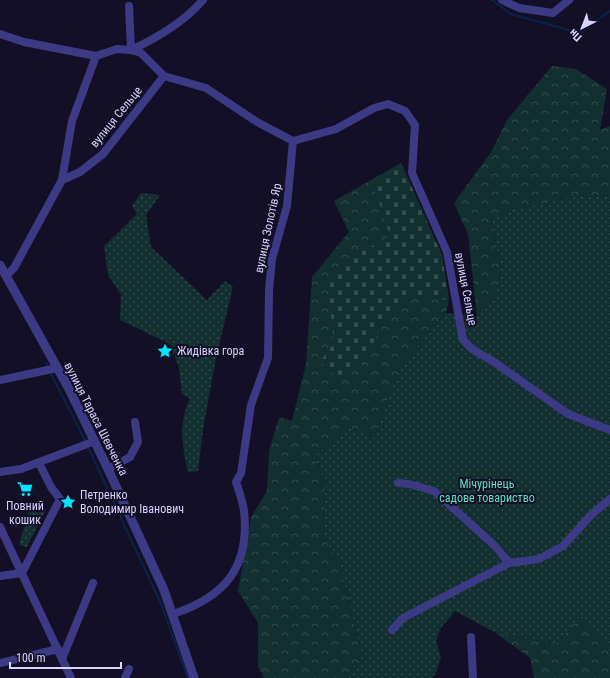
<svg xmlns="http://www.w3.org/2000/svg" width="610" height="678" font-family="'Roboto Condensed',sans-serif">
<defs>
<pattern id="forest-crowns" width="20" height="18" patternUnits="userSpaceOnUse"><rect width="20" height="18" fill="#12302f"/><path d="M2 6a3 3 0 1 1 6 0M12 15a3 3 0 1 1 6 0" fill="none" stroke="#344d4e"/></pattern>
<pattern id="cemetery-stones" width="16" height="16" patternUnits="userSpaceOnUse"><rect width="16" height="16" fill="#12302f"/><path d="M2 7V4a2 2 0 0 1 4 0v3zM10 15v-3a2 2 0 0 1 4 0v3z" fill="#344d4e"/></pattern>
<pattern id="park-dots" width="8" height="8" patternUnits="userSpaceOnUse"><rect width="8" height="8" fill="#12302f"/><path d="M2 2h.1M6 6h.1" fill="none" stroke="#344d4e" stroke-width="1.8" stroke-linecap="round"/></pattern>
</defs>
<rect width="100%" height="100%" fill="#130f26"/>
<g fill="url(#forest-crowns)">
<polygon points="552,66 576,69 607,89 600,130 610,126 610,195 562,198 492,219 501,270 495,298 477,316 468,234 454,203 491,152 507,120"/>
<polygon points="401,163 442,255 449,300 446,313 399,368 374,438 314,457 326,482 322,535 340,564 362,657 344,678 264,678 258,667 258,623 238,591 251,517 267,491 269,451 279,417 292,421 306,364 312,277 349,232 334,201"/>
<polygon points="581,614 610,651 610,678 534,678 530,658 494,632 556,644"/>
</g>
<polygon fill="url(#cemetery-stones)" points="401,163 442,255 449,300 411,297 381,327 360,369 336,376 320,362 334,343 328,286 359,253 390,236 375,190"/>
<g fill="url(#park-dots)">
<path d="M141,193L160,195L146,215L151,247L207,300L225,281L233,287L216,358L203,430L198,471L188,472C182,447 178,422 190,399L182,394L179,368L170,344L120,320L121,295L108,275L104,246L137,214L132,206Z"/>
<polygon points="610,195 610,651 581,615 556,644 494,632 455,611 440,629 436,641 441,657 436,673 432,678 344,678 362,657 340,564 322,535 326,482 314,457 348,427 374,438 399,368 446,313 477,316 495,298 501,270 492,219 514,211 562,198"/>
<polygon points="30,506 46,509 27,547 19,545"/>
</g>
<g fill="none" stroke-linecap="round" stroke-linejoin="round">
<g stroke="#0c2248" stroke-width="2">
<polyline points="492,0 511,14 580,33 610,11"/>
<polyline points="46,363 48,368"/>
<polyline points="51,374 85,440"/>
<polyline points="89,449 161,604 188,678"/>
</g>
<g stroke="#3d3a85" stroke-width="8">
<polyline points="502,0 519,8 553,13 569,0"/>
<polyline points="129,6 131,50"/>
<polyline points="0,34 24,42 96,56 117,49 131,50 141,53 164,76 206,88 257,122 293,141 336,129 374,108 388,104 405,111 415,125 412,173 447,252 463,340 472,349 494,362 568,414 610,430"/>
<path d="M131,50C157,38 185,21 203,0"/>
<polyline points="62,180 72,121 96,56"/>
<polyline points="6,276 14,268 62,180 80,172 103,154 164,76"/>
<polyline points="0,380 57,368"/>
<polyline points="108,469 130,457 138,442 135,422"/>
<polyline points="0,472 21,469 95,441"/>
<polyline points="398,483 409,484 434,491 495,546 509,563"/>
<polyline points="0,527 71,678"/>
<polyline points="0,576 22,573 60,499 51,487 39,463"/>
<path d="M173,614C225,597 250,567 244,511C243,502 239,491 236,482L241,473L251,405L268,358L269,290L272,259L287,206L293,141"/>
<polyline points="392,630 403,618 509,563 539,559 563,546 591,515 610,499"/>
<polyline points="471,637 473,678"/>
<polyline points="62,659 93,583"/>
<polyline points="0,663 58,649"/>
<polyline points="125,678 129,669"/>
</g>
<polyline stroke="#3d3a85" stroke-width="9" points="0,265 68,387 108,469 164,590 194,678"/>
</g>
<defs>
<symbol id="sight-bare" viewBox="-9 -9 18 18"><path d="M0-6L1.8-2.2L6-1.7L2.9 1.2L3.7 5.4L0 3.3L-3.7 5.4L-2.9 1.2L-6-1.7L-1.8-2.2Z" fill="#00e5ff" stroke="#130f26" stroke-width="2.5" paint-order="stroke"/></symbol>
<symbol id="supermarket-bare" viewBox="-9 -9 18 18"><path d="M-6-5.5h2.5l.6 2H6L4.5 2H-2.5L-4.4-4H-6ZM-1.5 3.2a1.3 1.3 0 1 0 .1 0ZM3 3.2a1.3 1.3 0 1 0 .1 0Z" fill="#00e5ff" stroke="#130f26" stroke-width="2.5" paint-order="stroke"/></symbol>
</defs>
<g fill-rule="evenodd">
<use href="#sight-bare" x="154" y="340" width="22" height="22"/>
<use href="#supermarket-bare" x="14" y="478" width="22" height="22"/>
<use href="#sight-bare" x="57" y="491" width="22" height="22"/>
</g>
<g text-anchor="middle" stroke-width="4" stroke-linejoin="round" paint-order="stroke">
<g font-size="12" fill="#d9d4ff" stroke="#130f26">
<text transform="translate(116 117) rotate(-51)" y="4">вулиця Сельце</text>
<text transform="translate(268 228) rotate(-78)" y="4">вулиця Золотів Яр</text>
<text transform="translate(466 289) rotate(79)" y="4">вулиця Сельце</text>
<text transform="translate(96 419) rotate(63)" y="4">вулиця Тараса Шевченка</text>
</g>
<g font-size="12" fill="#d9d4ff" stroke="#130f26" text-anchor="start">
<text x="177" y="355">Жидівка гора</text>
<text x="80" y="499">Петренко<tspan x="80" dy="14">Володимир Іванович</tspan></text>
<text x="25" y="510" text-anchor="middle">Повний<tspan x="25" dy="14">кошик</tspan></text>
</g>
<g font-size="12" fill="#5fe0c0" stroke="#130f26">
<text x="487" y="488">Мічурінець<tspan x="487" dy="14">садове товариство</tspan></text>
</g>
</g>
<g transform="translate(582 28) rotate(222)" stroke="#130f26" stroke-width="3" paint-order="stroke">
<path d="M0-3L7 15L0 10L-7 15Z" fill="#d9d4ff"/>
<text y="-6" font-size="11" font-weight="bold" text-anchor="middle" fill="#d9d4ff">Пн</text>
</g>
<path d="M10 662v6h111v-6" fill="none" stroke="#d9d4ff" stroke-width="2"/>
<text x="16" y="662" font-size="12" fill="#d9d4ff" stroke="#130f26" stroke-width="3" paint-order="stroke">100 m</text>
</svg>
